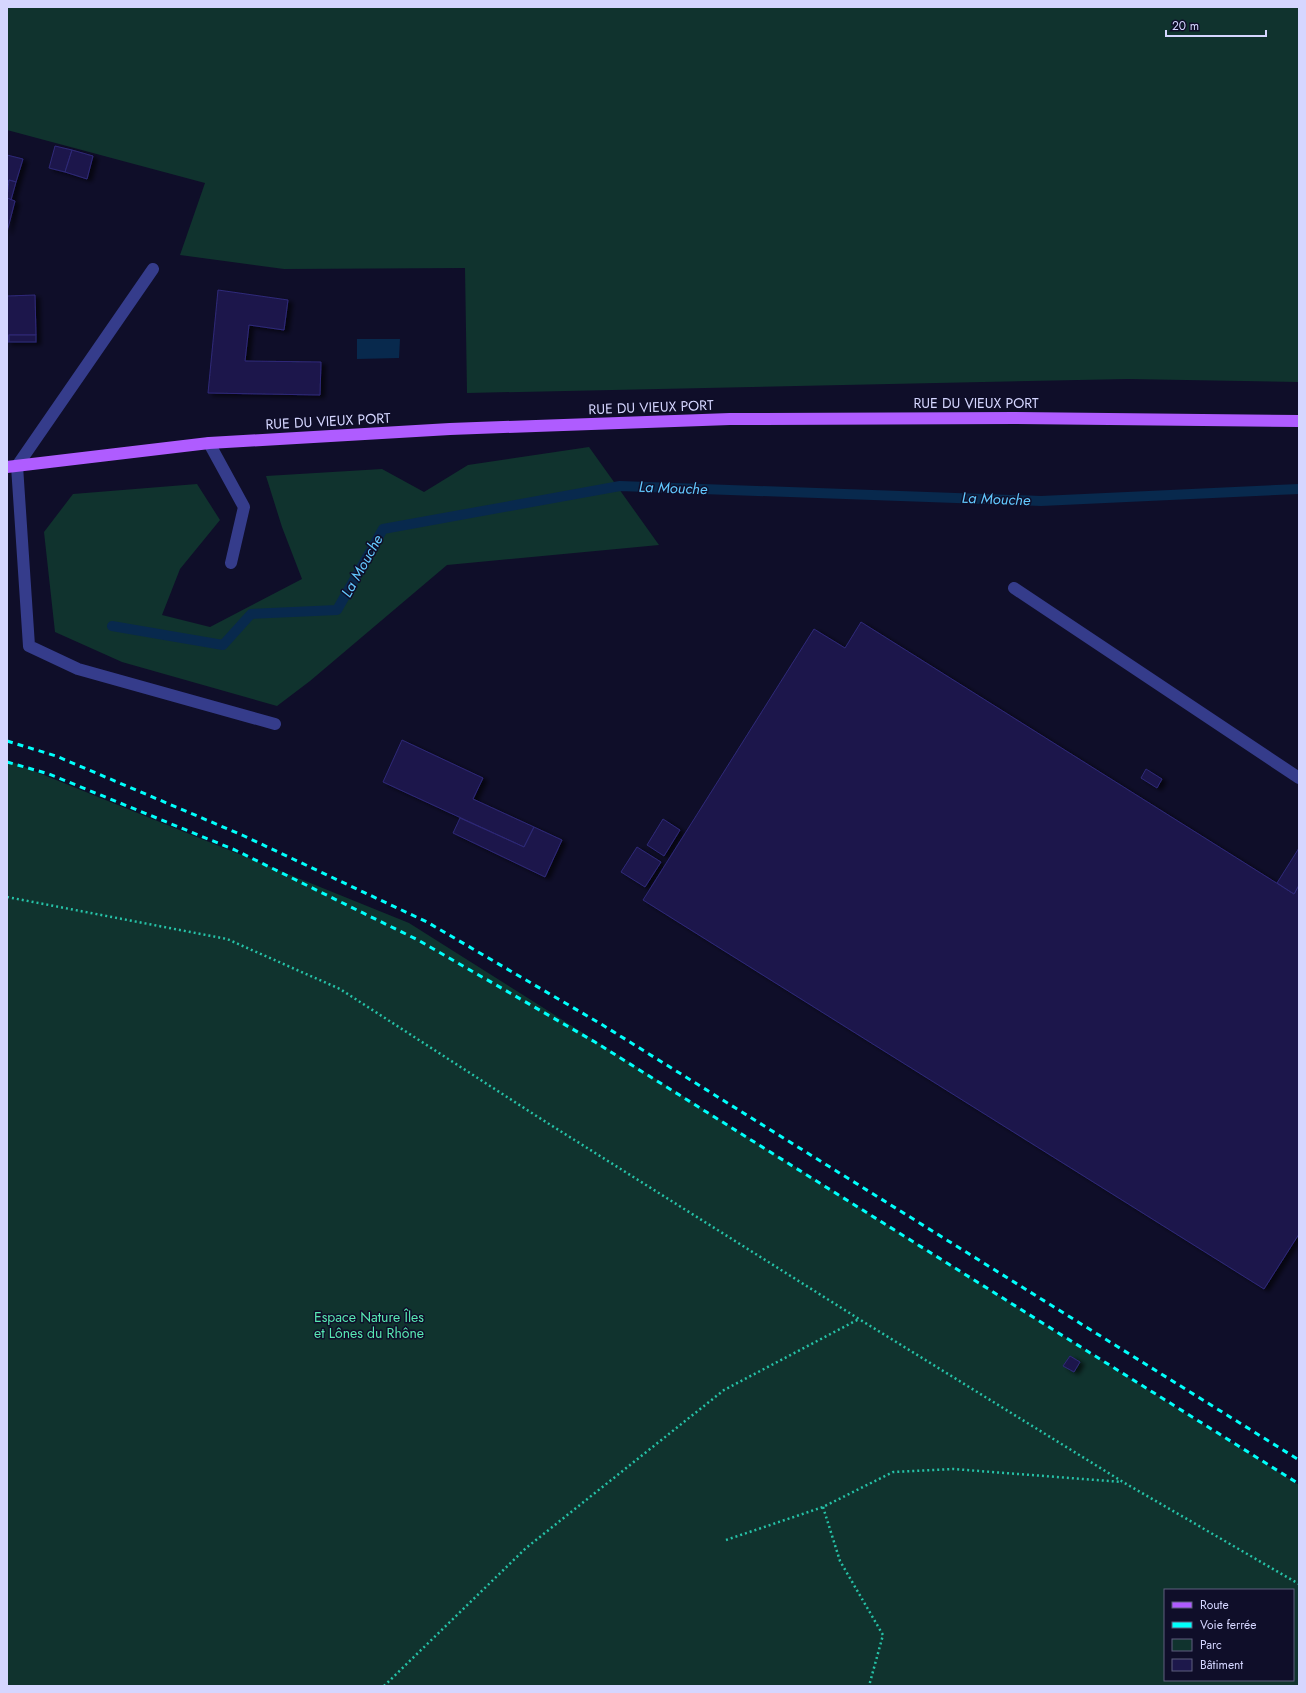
<svg xmlns="http://www.w3.org/2000/svg" width="1306" height="1693" font-family="Jost,sans-serif">
<defs>
<filter id="shadow"><feDropShadow dx="4.5" dy="2.5" stdDeviation="2" flood-color="#0009"/></filter>
</defs>
<rect width="100%" height="100%" fill="#0f0e29"/>
<g fill="#10332e" fill-rule="evenodd">
<polygon points="7,7 1299,7 1299,382 1128,379 467,393 465,268 284,269 180,255 205,183 7,130"/>
<polygon points="589,447 659,545 447,565 310,681 277,706 122,662 55,632 44,532 73,494 197,484 220,520 180,569 162,615 210,627 302,579 282,527 266,476 382,469 424,492 468,465"/>
<path d="M7,760L409,923L1299,1485V1686H7ZM1165,1590H1293V1680H1165Z"/>
</g>
<polygon fill="#08294d" points="357,339 400,339 399,358 357,359"/>
<g fill="none" stroke-linecap="round" stroke-linejoin="round">
<polyline stroke="#08294d" stroke-width="10" points="112,626 223,645 251,614 337,610 383,529 620,486 1041,501 1299,489"/>
</g>
<g fill="#1d184b" stroke="#2f2979" filter="url(#shadow)">
<polygon points="55,146 72,150 65,172 49,168"/>
<polygon points="72,150 93,156 87,179 65,172"/>
<polygon points="7,155 23,159 16,182 9,180 7,186"/>
<polygon points="9,180 16,182 11,200 7,198"/>
<polygon points="7,198 15,201 7,232"/>
<polygon points="218,290 288,300 284,330 249,325 245,361 321,362 320,395 208,393"/>
<polygon points="35,295 36,335 9,335 9,342 7,342 7,296"/>
<rect x="9" y="335" width="27" height="7"/>
<polygon points="861,622 1294,894 1299,885 1299,1234 1264,1289 643,900 814,629 845,648"/>
<polygon points="402,740 483,778 473,799 534,827 524,847 383,782"/>
<polygon points="1146,769 1162,779 1157,788 1141,778"/>
<polygon points="460,818 524,847 534,827 562,840 545,877 453,833"/>
<polygon points="663,819 680,830 664,856 647,845"/>
<polygon points="637,847 661,862 645,887 621,872"/>
<polygon points="1299,848 1299,885 1294,894 1277,883"/>
<polygon points="1070,1356 1080,1362 1074,1372 1063,1366"/>
</g>
<g fill="none" stroke-linecap="round" stroke-linejoin="round">
<g stroke="#26c2a7" stroke-width="2.5" stroke-dasharray="2 3" stroke-linecap="butt">
<polyline points="7,897 227,939 340,989 538,1117 859,1319 1123,1482 1299,1584"/>
<polyline points="823,1507 840,1561 883,1635 869,1686"/>
<polyline points="726,1540 823,1507 893,1472 953,1469 1122,1482"/>
<polyline points="384,1686 526,1548 724,1390 859,1319"/>
</g>
<g stroke="#353c8b" stroke-width="12">
<polyline points="153,269 17,466 29,646 78,669 275,724"/>
<polyline points="209,443 244,507 231,563"/>
<polyline points="1014,588 1299,778"/>
</g>
<polyline stroke="#af5cff" stroke-width="12" points="7,467 209,443 450,429 730,419 1015,418 1299,421"/>
<g stroke="#01fffb" stroke-width="3" stroke-dasharray="6 5" stroke-linecap="butt">
<polyline points="7,741 56,756 242,835 427,922 601,1024 1299,1460"/>
<polyline points="7,762 49,774 235,850 418,940 595,1042 1299,1484"/>
</g>
</g>
<g text-anchor="middle" stroke-width="3" stroke-linejoin="round" paint-order="stroke">
<g font-size="14" fill="#d5d6ff" stroke="#0f0e29">
<text x="976" y="408">RUE DU VIEUX PORT</text>
<text transform="translate(651 407) rotate(-2)" y="5">RUE DU VIEUX PORT</text>
<text transform="translate(328 421) rotate(-3)" y="5">RUE DU VIEUX PORT</text>
</g>
<g font-size="14" fill="#58e9b3" stroke="#0f0e29">
<text x="369" y="1322">Espace Nature Îles<tspan x="369" dy="16">et Lônes du Rhône</tspan></text>
</g>
<g font-size="15" font-style="italic" fill="#63c9ff" stroke="#0f0e29">
<text transform="translate(673 488) rotate(2)" y="5">La Mouche</text>
<text transform="translate(996 499) rotate(2)" y="5">La Mouche</text>
<text transform="translate(362 566) rotate(-61)" y="5">La Mouche</text>
</g>
</g>
<rect width="1306" height="1693" fill="none" stroke="#d5d6ff" stroke-width="16"/>
<rect x="1164" y="1589" width="130" height="92" fill="#0f0e29" stroke="#5e5e7f"/>
<rect x="1172" y="1602" width="20" height="6" fill="#af5cff" stroke="#5e5e7f"/>
<text x="1200" y="1609" font-size="12" fill="#d5d6ff">Route</text>
<rect x="1172" y="1622" width="20" height="6" fill="#01fffb" stroke="#5e5e7f"/>
<text x="1200" y="1629" font-size="12" fill="#d5d6ff">Voie ferrée</text>
<rect x="1172" y="1639" width="20" height="12" fill="#10332e" stroke="#5e5e7f"/>
<text x="1200" y="1649" font-size="12" fill="#d5d6ff">Parc</text>
<rect x="1172" y="1659" width="20" height="12" fill="#1d184b" stroke="#5e5e7f"/>
<text x="1200" y="1669" font-size="12" fill="#d5d6ff">Bâtiment</text>
<path d="M1166 30v6h100v-6" fill="none" stroke="#d5d6ff" stroke-width="2"/>
<text x="1172" y="30" font-size="12" fill="#d5d6ff" stroke="#0f0e29" stroke-width="3" paint-order="stroke">20 m</text>
</svg>
